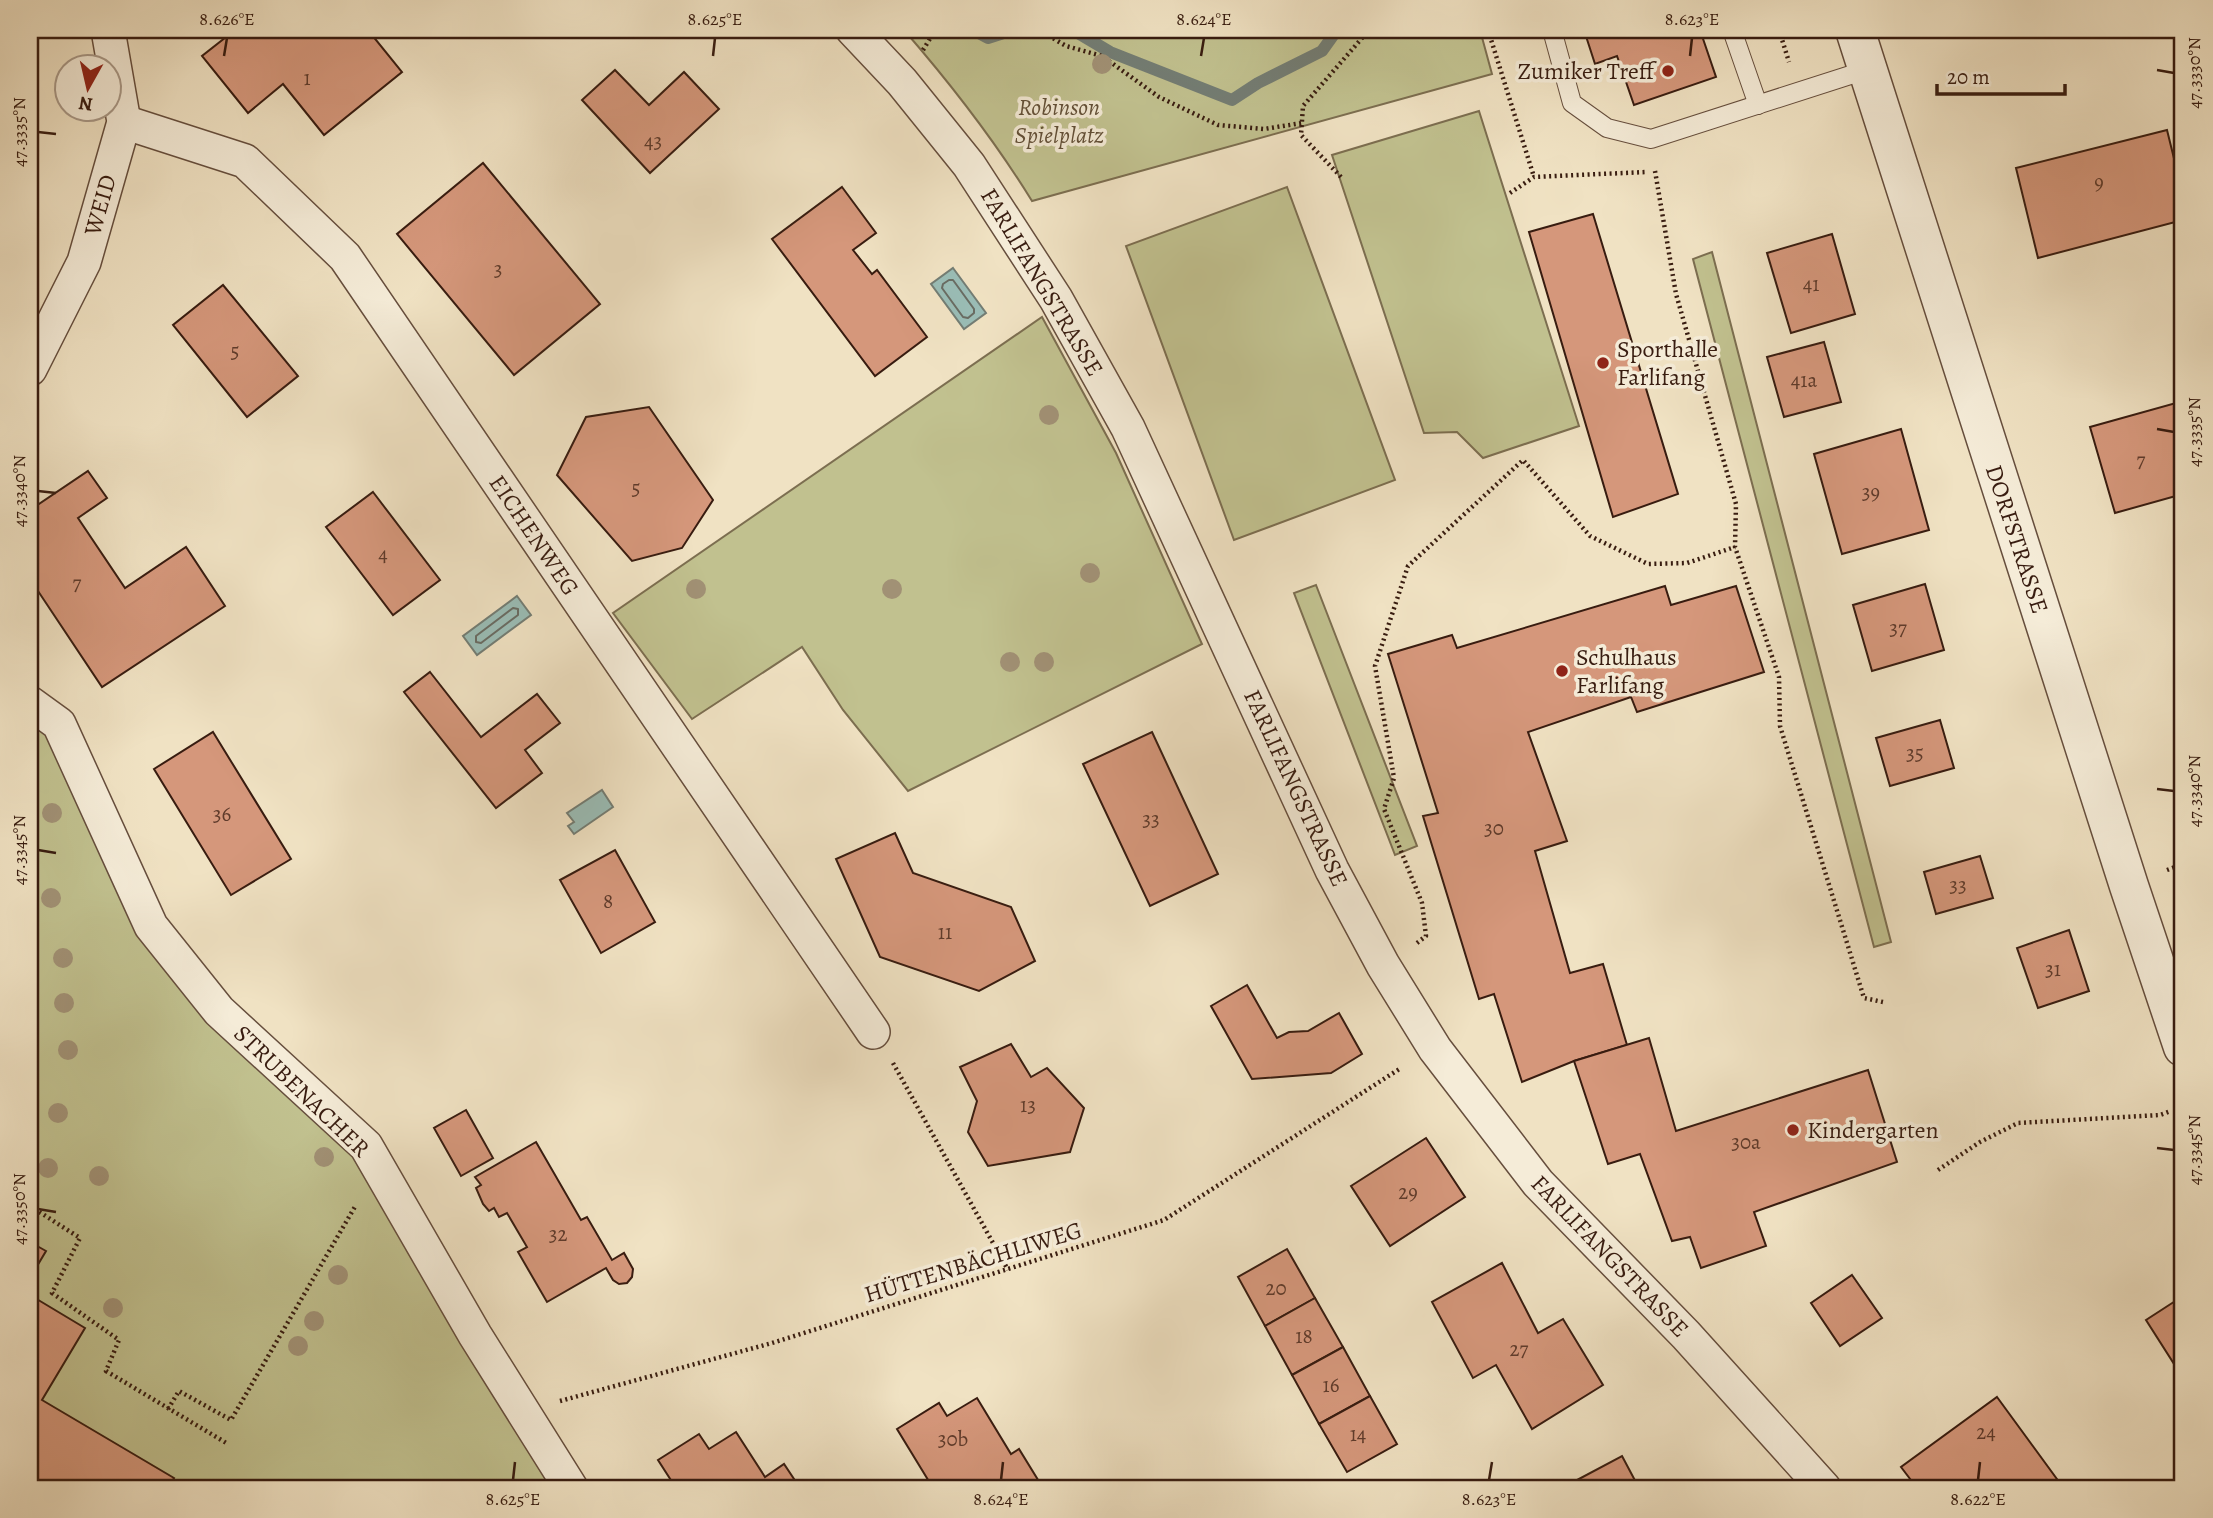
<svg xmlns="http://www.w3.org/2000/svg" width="2213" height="1518" font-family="Alegreya,serif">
<rect width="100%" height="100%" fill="#f0e2c3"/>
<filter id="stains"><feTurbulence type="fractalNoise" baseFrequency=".00286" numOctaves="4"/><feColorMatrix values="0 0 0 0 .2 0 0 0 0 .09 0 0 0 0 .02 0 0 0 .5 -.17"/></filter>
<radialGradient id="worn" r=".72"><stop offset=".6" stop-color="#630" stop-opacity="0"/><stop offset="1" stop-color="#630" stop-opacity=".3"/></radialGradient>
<g fill="#c1c18f" stroke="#7c6e50" stroke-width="2">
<path d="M904,30H1480L1492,74L1032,201C995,141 950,83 904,30Z"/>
<polygon points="1479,111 1579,426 1483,458 1457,432 1424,433 1332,155"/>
<polygon points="1287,187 1395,480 1234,540 1126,246"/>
<polygon points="1712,252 1891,942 1874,947 1693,259"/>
<polygon points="1042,317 1116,453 1202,644 908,791 843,710 802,647 692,719 613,613"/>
<polygon points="1316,585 1417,846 1395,855 1294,593"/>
<polygon points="30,703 151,926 366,1146 571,1488 30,1488"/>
</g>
<g fill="#9abdb6" stroke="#737d74" stroke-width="2">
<polygon points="953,268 986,313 964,329 931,284"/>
<polygon points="517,596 531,615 477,655 463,636"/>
<polygon points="602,790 613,807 574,834 568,826 574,822 567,813"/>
</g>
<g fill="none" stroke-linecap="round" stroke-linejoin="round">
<g stroke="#696c63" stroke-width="2">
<polygon points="949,280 953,280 974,309 974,313 968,318 963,317 942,288 943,284"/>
<polygon points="513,608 518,609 518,615 481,643 476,642 476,636"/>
</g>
<g stroke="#737d74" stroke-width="12">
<polyline points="973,30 988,38 1013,30"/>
<polyline points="1073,30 1110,52 1232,100 1258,83 1322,51 1337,30"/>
</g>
</g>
<g fill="#d5977b" stroke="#381c10" stroke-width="2">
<polygon points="235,30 368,30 402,72 324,135 283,84 248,113 202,56"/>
<polygon points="1584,30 1700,30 1716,77 1634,105 1617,56 1595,64"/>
<polygon points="615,70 649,105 684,72 719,109 650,173 582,100"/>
<polygon points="2167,130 2183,195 2183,220 2038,258 2016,168"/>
<polygon points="483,163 600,304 514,375 397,234"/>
<polygon points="842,187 876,233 853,250 872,274 877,270 927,337 875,376 772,239"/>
<polygon points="1593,214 1678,494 1613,517 1529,232"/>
<polygon points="1832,234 1855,314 1791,333 1767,253"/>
<polygon points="223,285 298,376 247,417 173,325"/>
<polygon points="1824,342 1841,402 1784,417 1767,357"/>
<polygon points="2183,401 2183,494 2115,513 2090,427"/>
<polygon points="649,407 713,500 682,548 632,561 557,475 586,417"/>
<polygon points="1901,429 1929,530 1842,554 1814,454"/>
<polygon points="88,471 107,498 78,518 125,588 186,547 225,606 102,687 30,579 30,510"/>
<polygon points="373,492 440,580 393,615 326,527"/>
<polygon points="1925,584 1944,650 1872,671 1853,605"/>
<polygon points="1665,586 1671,605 1736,586 1764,672 1637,712 1631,697 1528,732 1567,841 1535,851 1570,973 1603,964 1627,1045 1574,1061 1522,1082 1494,994 1479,999 1423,816 1438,813 1388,654 1452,635 1457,648"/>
<polygon points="430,672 481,737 537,694 560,723 525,750 542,773 496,808 404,692"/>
<polygon points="1940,720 1954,768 1890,786 1876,738"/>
<polygon points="213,732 291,859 231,895 154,769"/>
<polygon points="1152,732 1218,874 1150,906 1083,764"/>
<polygon points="895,833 913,873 1011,907 1035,961 979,991 880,957 836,859"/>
<polygon points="615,850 655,922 601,953 560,880"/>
<polygon points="1980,856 1993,898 1936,914 1924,872"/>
<polygon points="2069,930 2089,991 2038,1008 2017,948"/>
<polygon points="1247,985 1277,1038 1289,1032 1308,1031 1339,1013 1362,1054 1331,1073 1252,1079 1211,1006"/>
<polygon points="1649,1038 1676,1131 1868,1070 1897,1162 1754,1212 1766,1246 1701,1268 1690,1237 1672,1241 1640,1154 1608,1164 1574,1061"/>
<polygon points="1011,1044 1031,1077 1047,1068 1084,1108 1070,1152 988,1166 968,1132 977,1101 960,1067"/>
<polygon points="466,1110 493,1158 461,1176 434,1128"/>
<polygon points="1426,1138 1465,1197 1390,1246 1351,1186"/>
<polygon points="536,1142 581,1220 587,1217 612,1260 624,1253 633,1269 632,1277 627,1283 619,1284 613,1280 606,1268 547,1302 518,1252 527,1247 507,1213 499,1217 494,1208 489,1211 483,1204 476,1188 481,1185 475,1177"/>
<polygon points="30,1242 46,1251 30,1278"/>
<polygon points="1287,1249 1315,1298 1265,1326 1238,1277"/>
<polygon points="1502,1263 1538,1333 1563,1319 1603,1385 1532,1429 1496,1365 1473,1378 1432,1302"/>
<polygon points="1852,1275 1882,1318 1840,1346 1811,1303"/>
<polygon points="30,1295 85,1328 42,1400 174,1478 170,1485 175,1488 30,1488"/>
<polygon points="2183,1296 2183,1378 2146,1320"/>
<polygon points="1315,1298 1343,1347 1292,1375 1265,1326"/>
<polygon points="1343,1347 1370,1396 1319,1424 1292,1375"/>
<polygon points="1370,1396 1397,1444 1347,1472 1319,1424"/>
<polygon points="1997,1397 2062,1486 2059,1488 1917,1488 1901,1467"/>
<polygon points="977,1398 1011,1454 1019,1449 1043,1488 933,1488 897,1429 939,1403 947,1416"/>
<polygon points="736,1432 765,1477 784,1464 800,1488 676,1488 658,1460 699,1434 709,1449"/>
<polygon points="1622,1456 1639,1488 1562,1488"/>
</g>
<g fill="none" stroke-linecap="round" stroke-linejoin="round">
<defs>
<g id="service">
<polyline points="1552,30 1572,103 1607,128 1651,139 1866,70"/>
<polyline points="1732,30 1758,105"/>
</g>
<g id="minor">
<polyline points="853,30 902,82 969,165 1056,299 1128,428 1332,870 1383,965 1435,1049 1538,1183 1686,1335 1824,1488"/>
<polyline points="124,122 245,161 345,257 873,1032"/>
<polyline points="30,369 84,262 124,122 108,30"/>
<polyline points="30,703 59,724 151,926 219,1011 366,1146 475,1335 571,1488"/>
</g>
<polyline id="tertiary" points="1855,30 2129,886 2183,1047"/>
</defs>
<use href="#service" stroke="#664e3d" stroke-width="20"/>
<use href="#minor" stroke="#664e3d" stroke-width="36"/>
<use href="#tertiary" stroke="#664e3d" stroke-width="41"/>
<g stroke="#381c10" stroke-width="4.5" stroke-dasharray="2 3.5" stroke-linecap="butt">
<polyline points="1039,30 1066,46 1102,56 1159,97 1218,125 1264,129 1302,123"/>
<polyline points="1488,30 1534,177"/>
<polyline points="1779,30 1789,62"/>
<polyline points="923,50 931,37 929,30"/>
<polyline points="1655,171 1676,294 1736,504 1735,547 1779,677 1780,726 1864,998 1883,1002"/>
<polyline points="1341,177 1301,135 1303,106 1369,30"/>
<polyline points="1510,193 1534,177 1646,172"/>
<polyline points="2167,870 2183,864"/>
<polyline points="1417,943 1426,936 1422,903 1384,809 1394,778 1375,666 1408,566 1523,460 1590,536 1648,564 1687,563 1735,547"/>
<polyline points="893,1063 1008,1270"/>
<polyline points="1938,1170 1980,1142 2018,1123 2160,1115 2171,1111"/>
<polyline points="30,1206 80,1238 52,1293 119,1340 106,1371 228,1444"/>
<polyline points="560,1401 772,1343 1164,1220 1401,1068"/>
<polyline points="168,1409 179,1391 231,1420 356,1205"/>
</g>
<use href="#service" stroke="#f5ecd8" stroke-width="18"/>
<use href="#minor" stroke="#f5ecd8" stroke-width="33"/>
<use href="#tertiary" stroke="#f5ecd8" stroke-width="38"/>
</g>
<g fill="#a19175">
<circle cx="1102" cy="64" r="10"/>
<circle cx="1049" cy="415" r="10"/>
<circle cx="1090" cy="573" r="10"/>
<circle cx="696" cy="589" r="10"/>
<circle cx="892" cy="589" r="10"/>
<circle cx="1010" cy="662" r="10"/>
<circle cx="1044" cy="662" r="10"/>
<circle cx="52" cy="813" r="10"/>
<circle cx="51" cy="898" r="10"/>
<circle cx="63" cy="958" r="10"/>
<circle cx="64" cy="1003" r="10"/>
<circle cx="68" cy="1050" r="10"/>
<circle cx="58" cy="1113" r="10"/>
<circle cx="324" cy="1157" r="10"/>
<circle cx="48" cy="1168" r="10"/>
<circle cx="99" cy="1176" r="10"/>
<circle cx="338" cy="1275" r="10"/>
<circle cx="113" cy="1308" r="10"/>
<circle cx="314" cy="1321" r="10"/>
<circle cx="298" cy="1346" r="10"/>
</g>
<path fill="none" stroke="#381c10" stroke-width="2.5" d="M224,56L227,38M713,56L715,38M1201,56L1204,38M1690,56L1692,38M2157,70L2174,73M38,132L56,134M2157,429L2174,432M38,491L56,493M2157,789L2174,791M38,850L56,853M2157,1148L2174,1150M38,1209L56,1212M513,1480L515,1462M1001,1480L1003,1462M1489,1480L1492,1462M1978,1480L1980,1462"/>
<g fill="#8f2418" stroke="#f5ecd8" stroke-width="2.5">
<circle cx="1668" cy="71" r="7"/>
<circle cx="1603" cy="363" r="7"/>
<circle cx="1562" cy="671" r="7"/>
<circle cx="1793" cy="1130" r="7"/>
</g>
<g text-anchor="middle" stroke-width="7" stroke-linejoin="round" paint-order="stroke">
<g font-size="21" fill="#5f3b2b">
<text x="307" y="85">1</text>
<text x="653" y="148">43</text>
<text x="2099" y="189">9</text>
<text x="498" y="276">3</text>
<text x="1811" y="291">41</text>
<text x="235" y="358">5</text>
<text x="1804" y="387">41a</text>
<text x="2141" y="467">7</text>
<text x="636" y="495">5</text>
<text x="1871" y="499">39</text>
<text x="383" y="561">4</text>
<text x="77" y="590">7</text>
<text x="1898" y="635">37</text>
<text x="1915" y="760">35</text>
<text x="222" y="821">36</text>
<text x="1151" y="826">33</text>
<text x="1494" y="835">30</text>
<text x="1958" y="892">33</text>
<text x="608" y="908">8</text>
<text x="945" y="939">11</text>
<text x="2053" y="976">31</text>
<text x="1028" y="1112">13</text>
<text x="1746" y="1149">30a</text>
<text x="1408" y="1199">29</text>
<text x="558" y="1241">32</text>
<text x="1276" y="1295">20</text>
<text x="1304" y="1343">18</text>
<text x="1519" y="1356">27</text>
<text x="1331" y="1392">16</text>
<text x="1986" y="1439">24</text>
<text x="1358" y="1441">14</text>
<text x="953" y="1446">30b</text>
</g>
<g font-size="24" fill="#381c10" stroke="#f5ecd8" text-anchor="start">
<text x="1654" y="79" text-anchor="end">Zumiker Treff</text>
<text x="1617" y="357">Sporthalle<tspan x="1617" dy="28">Farlifang</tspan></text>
<text x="1576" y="665">Schulhaus<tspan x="1576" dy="28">Farlifang</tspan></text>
<text x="1807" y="1138">Kindergarten</text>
</g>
<g font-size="24" font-style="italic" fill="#614e36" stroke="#f5ecd8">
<text x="1059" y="115">Robinson<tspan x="1059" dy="28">Spielplatz</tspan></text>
</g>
<g font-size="24" fill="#381c10" stroke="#f5ecd8">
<text transform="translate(100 205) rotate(-74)" y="8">WEID</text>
<text transform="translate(1042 282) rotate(59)" y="8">FARLIFANGSTRASSE</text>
<text transform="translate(534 535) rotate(56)" y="8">EICHENWEG</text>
<text transform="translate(2017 539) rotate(72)" y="8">DORFSTRASSE</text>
<text transform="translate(1296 788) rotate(65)" y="8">FARLIFANGSTRASSE</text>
<text transform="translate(302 1091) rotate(44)" y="8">STRUBENACHER</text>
<text transform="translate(1610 1256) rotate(46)" y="8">FARLIFANGSTRASSE</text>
<text transform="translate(973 1262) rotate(-17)" y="8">HÜTTENBÄCHLIWEG</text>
</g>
</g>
<rect width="2213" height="1518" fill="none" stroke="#f0e2c3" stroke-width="77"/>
<g transform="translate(88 88) rotate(188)"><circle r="33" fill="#f5ecd8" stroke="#a99988" stroke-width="2"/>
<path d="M0-5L12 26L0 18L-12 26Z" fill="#8f2418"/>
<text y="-10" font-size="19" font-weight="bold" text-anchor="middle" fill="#381c10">N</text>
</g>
<path d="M1937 84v10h128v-10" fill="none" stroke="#381c10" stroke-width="3.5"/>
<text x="1947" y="84" font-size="21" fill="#381c10" stroke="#f5ecd8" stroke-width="5" paint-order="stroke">20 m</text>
<rect x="38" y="38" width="2136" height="1442" fill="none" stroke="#381c10" stroke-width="2.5"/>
<g font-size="18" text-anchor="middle" fill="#381c10">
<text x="227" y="25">8.626°E</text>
<text x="715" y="25">8.625°E</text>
<text x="1204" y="25">8.624°E</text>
<text x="1692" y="25">8.623°E</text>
<text transform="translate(2194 73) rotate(-90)" y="6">47.3330°N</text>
<text transform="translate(19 132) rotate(-90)" y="6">47.3335°N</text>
<text transform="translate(2194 432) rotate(-90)" y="6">47.3335°N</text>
<text transform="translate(19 491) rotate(-90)" y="6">47.3340°N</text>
<text transform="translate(2194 791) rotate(-90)" y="6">47.3340°N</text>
<text transform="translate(19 850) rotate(-90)" y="6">47.3345°N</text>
<text transform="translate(2194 1150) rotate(-90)" y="6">47.3345°N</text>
<text transform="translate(19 1209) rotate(-90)" y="6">47.3350°N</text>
<text x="513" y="1505">8.625°E</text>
<text x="1001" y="1505">8.624°E</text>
<text x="1489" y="1505">8.623°E</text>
<text x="1978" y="1505">8.622°E</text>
</g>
<rect width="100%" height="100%" filter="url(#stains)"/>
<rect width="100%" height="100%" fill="url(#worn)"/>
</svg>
